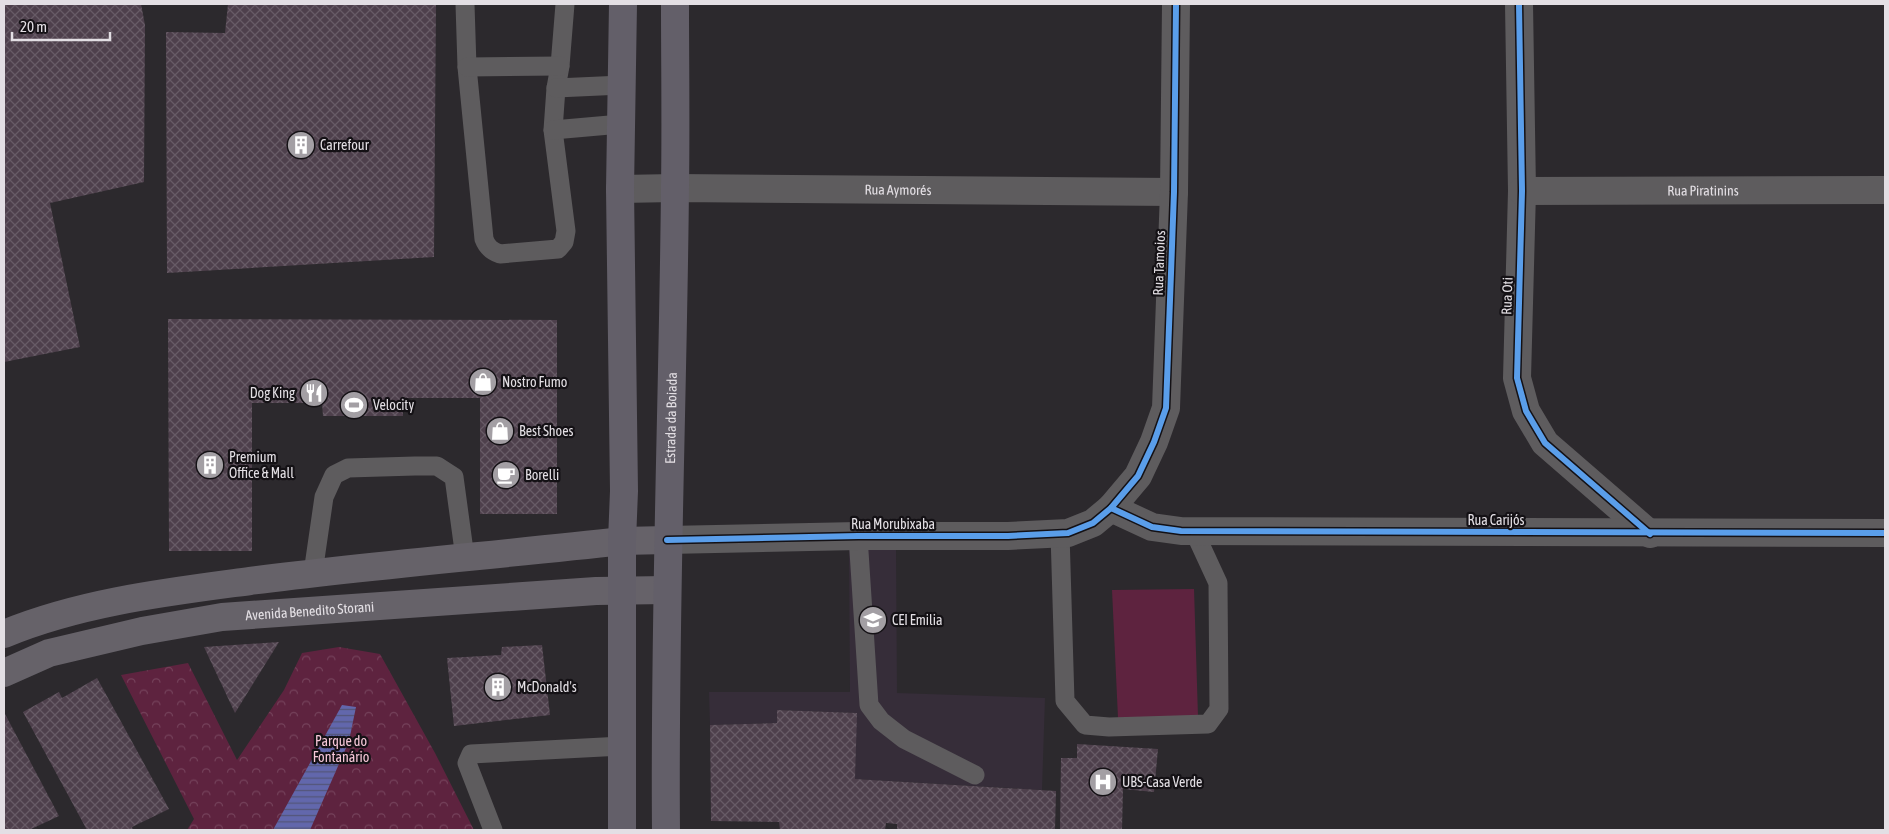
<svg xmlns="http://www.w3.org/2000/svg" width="1889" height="834" font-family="'Asap Condensed',sans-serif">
<defs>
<pattern id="park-crowns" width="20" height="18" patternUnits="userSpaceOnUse" patternTransform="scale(1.25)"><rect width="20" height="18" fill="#5e233f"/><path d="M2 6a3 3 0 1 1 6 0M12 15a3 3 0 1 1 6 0" fill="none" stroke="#75425b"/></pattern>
<pattern id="water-rules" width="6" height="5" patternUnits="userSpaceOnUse" patternTransform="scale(1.25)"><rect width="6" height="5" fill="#6267ac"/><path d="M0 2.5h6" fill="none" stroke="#535578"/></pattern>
<pattern id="building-cross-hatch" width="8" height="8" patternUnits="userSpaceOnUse" patternTransform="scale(1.25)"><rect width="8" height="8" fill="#4e404c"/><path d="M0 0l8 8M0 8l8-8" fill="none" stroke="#675b66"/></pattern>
</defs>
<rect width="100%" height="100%" fill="#2c292d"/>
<polygon fill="#362d39" points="896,547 897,693 1045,698 1042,790 855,779 856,713 777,710 777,723 710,725 709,692 850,692 849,548"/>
<polygon fill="url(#park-crowns)" points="339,647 380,654 435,753 474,830 187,830 194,819 121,675 188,663 237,760 284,690 302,653"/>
<polygon fill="#5e233f" points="1194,589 1198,717 1118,718 1112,590"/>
<polygon fill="url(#water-rules)" points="342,705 356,707 349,741 310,830 273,830"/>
<g fill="url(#building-cross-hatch)">
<polygon points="4,4 141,4 145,25 144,182 50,203 80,347 4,362"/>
<polygon points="228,4 436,4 434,257 167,273 166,32 225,33"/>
<polygon points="168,319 557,320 557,514 480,514 480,398 403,398 403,416 323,416 322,403 252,403 252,551 169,551"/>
<polygon points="279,642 235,713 204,647"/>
<polygon points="542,645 550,715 454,726 447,658 501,655 502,647"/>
<polygon points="97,678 169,809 132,827 133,830 87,830 23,712 59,692 62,698"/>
<polygon points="777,710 857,713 855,779 1056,791 1055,830 897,830 897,824 886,823 885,830 780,830 779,822 711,821 710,725 777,723"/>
<polygon points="5,714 59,816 29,830 4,830 4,715"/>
<polygon points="1077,744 1158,749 1154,792 1123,789 1122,830 1060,829 1061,758 1077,758"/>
</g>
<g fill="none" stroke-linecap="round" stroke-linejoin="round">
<g stroke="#5e5c5e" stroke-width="19">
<path d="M465,4L467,67L484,239C487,247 491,251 500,254L558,249L564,242L566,231L553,130L556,88L560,66L565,4"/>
<polyline points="467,67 560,66"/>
<polyline points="556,88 622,85"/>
<polyline points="553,130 621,124"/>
<polyline points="1060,533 1065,701 1085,725 1109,727 1208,724 1219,709 1218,583 1194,531"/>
<polyline points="858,536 869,705 881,721 904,739 975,775"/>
<polyline points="313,573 324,497 334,475 348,468 415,466 437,466 454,477 465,558"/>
<polyline points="493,830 467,763 471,754 622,746"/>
</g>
<g stroke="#5e5c5e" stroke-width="28">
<polyline points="1519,4 1522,191 1517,378 1526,411 1545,443 1650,534"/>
<path id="s1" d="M620,189L675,188L1174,192"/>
<path id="s2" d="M1522,191L1885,190"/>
<polyline points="1111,508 1152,527 1181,531 1885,533"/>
<polyline points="667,540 858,536 1008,536 1068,533 1093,523 1111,508 1138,476 1154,442 1166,408 1174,192 1176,4"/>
</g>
<g stroke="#666269" stroke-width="28">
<path d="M4,634C81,602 168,592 250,581C374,565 498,555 622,541L667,540"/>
<path id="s3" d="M4,673L49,653L142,631L222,617L596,591L667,590"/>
</g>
<g stroke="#635f69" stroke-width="28">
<polyline points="622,830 622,541 624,491 620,189 623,4"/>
<path id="s4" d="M666,830C664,616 673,401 675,187C676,126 675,65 675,4"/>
</g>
<defs>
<g id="cycleway">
<polyline points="1519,4 1522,191 1517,378 1526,411 1545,443 1650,534"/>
<polyline points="1111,508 1152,527 1181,531 1885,533"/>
<polyline points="667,540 858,536 1008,536 1068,533 1093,523 1111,508 1138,476 1154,442 1166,408 1174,192 1176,4"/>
</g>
</defs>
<use href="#cycleway" stroke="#141115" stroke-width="9"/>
<use href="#cycleway" stroke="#5a9eea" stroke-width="6"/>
</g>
<defs>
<symbol id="building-disc" viewBox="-11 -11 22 22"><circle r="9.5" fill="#a39fa4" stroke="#141115"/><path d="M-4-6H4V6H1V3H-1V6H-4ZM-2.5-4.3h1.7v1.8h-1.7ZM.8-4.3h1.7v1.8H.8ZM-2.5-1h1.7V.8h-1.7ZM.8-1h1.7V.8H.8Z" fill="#fff"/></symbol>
<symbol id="shop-disc" viewBox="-11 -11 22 22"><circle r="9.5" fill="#a39fa4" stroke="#141115"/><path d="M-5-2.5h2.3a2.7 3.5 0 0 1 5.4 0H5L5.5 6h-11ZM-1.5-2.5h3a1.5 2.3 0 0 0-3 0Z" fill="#fff"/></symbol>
<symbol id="restaurant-disc" viewBox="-11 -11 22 22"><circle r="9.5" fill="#a39fa4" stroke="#141115"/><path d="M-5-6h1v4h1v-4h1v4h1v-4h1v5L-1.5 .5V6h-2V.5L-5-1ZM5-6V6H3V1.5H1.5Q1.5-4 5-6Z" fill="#fff"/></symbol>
<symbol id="stadium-disc" viewBox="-11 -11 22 22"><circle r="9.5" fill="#a39fa4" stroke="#141115"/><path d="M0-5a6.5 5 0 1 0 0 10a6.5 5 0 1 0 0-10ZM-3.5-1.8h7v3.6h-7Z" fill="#fff"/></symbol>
<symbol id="cafe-disc" viewBox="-11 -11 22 22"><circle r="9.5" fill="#a39fa4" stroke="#141115"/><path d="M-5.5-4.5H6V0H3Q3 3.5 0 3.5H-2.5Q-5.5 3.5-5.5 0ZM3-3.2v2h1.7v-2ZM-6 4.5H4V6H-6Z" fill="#fff"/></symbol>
<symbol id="school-disc" viewBox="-11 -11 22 22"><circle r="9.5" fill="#a39fa4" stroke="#141115"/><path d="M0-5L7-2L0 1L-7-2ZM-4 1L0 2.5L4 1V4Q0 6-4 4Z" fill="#fff"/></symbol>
<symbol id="hospital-disc" viewBox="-11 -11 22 22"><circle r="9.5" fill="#a39fa4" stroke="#141115"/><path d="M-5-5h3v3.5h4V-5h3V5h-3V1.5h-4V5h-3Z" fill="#fff"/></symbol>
</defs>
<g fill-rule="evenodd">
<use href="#building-disc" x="285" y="129" width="32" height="32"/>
<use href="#shop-disc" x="467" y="366" width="32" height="32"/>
<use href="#restaurant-disc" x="298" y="377" width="32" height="32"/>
<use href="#stadium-disc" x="338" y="389" width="32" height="32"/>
<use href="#shop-disc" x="484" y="415" width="32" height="32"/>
<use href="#building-disc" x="194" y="449" width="32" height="32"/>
<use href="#cafe-disc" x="490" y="459" width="32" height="32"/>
<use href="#school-disc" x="857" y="604" width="32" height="32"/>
<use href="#building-disc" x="482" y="671" width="32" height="32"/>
<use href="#hospital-disc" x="1087" y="766" width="32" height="32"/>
</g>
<g text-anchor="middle" stroke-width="4.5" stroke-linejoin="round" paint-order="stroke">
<g font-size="14" fill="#e3dfe4" stroke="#141115" text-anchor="start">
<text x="320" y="150">Carrefour</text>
<text x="502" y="387">Nostro Fumo</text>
<text x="295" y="398" text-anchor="end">Dog King</text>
<text x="373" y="410">Velocity</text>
<text x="519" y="436">Best Shoes</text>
<text x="229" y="462">Premium<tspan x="229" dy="16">Office &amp; Mall</tspan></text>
<text x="525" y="480">Borelli</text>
<text x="892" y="625">CEI Emilia</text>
<text x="517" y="692">McDonald's</text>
<text x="1122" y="787">UBS-Casa Verde</text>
</g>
<g font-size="14" fill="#e3dfe4" stroke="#141115">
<text dy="5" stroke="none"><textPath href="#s1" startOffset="278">Rua Aymorés</textPath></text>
<text dy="5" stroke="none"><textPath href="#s2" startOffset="181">Rua Piratinins</textPath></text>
<text transform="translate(1159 263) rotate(-88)" y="5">Rua Tamoios</text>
<text transform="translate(1507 296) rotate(-88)" y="5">Rua Oti</text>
<text dy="5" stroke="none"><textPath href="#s4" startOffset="412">Estrada da Boiada</textPath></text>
<text x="1496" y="525">Rua Carijós</text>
<text x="893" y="529">Rua Morubixaba</text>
<text dy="5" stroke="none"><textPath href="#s3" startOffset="314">Avenida Benedito Storani</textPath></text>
</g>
<g font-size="14" fill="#f7c8d9" stroke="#141115">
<text x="341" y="746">Parque do<tspan x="341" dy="16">Fontanário</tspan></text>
</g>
</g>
<rect width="1889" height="834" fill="none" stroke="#e3dfe4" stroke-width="10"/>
<path d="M12 32v8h98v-8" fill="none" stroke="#e3dfe4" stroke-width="2.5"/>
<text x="20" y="32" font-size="15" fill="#e3dfe4" stroke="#141115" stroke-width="4" paint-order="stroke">20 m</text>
</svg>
